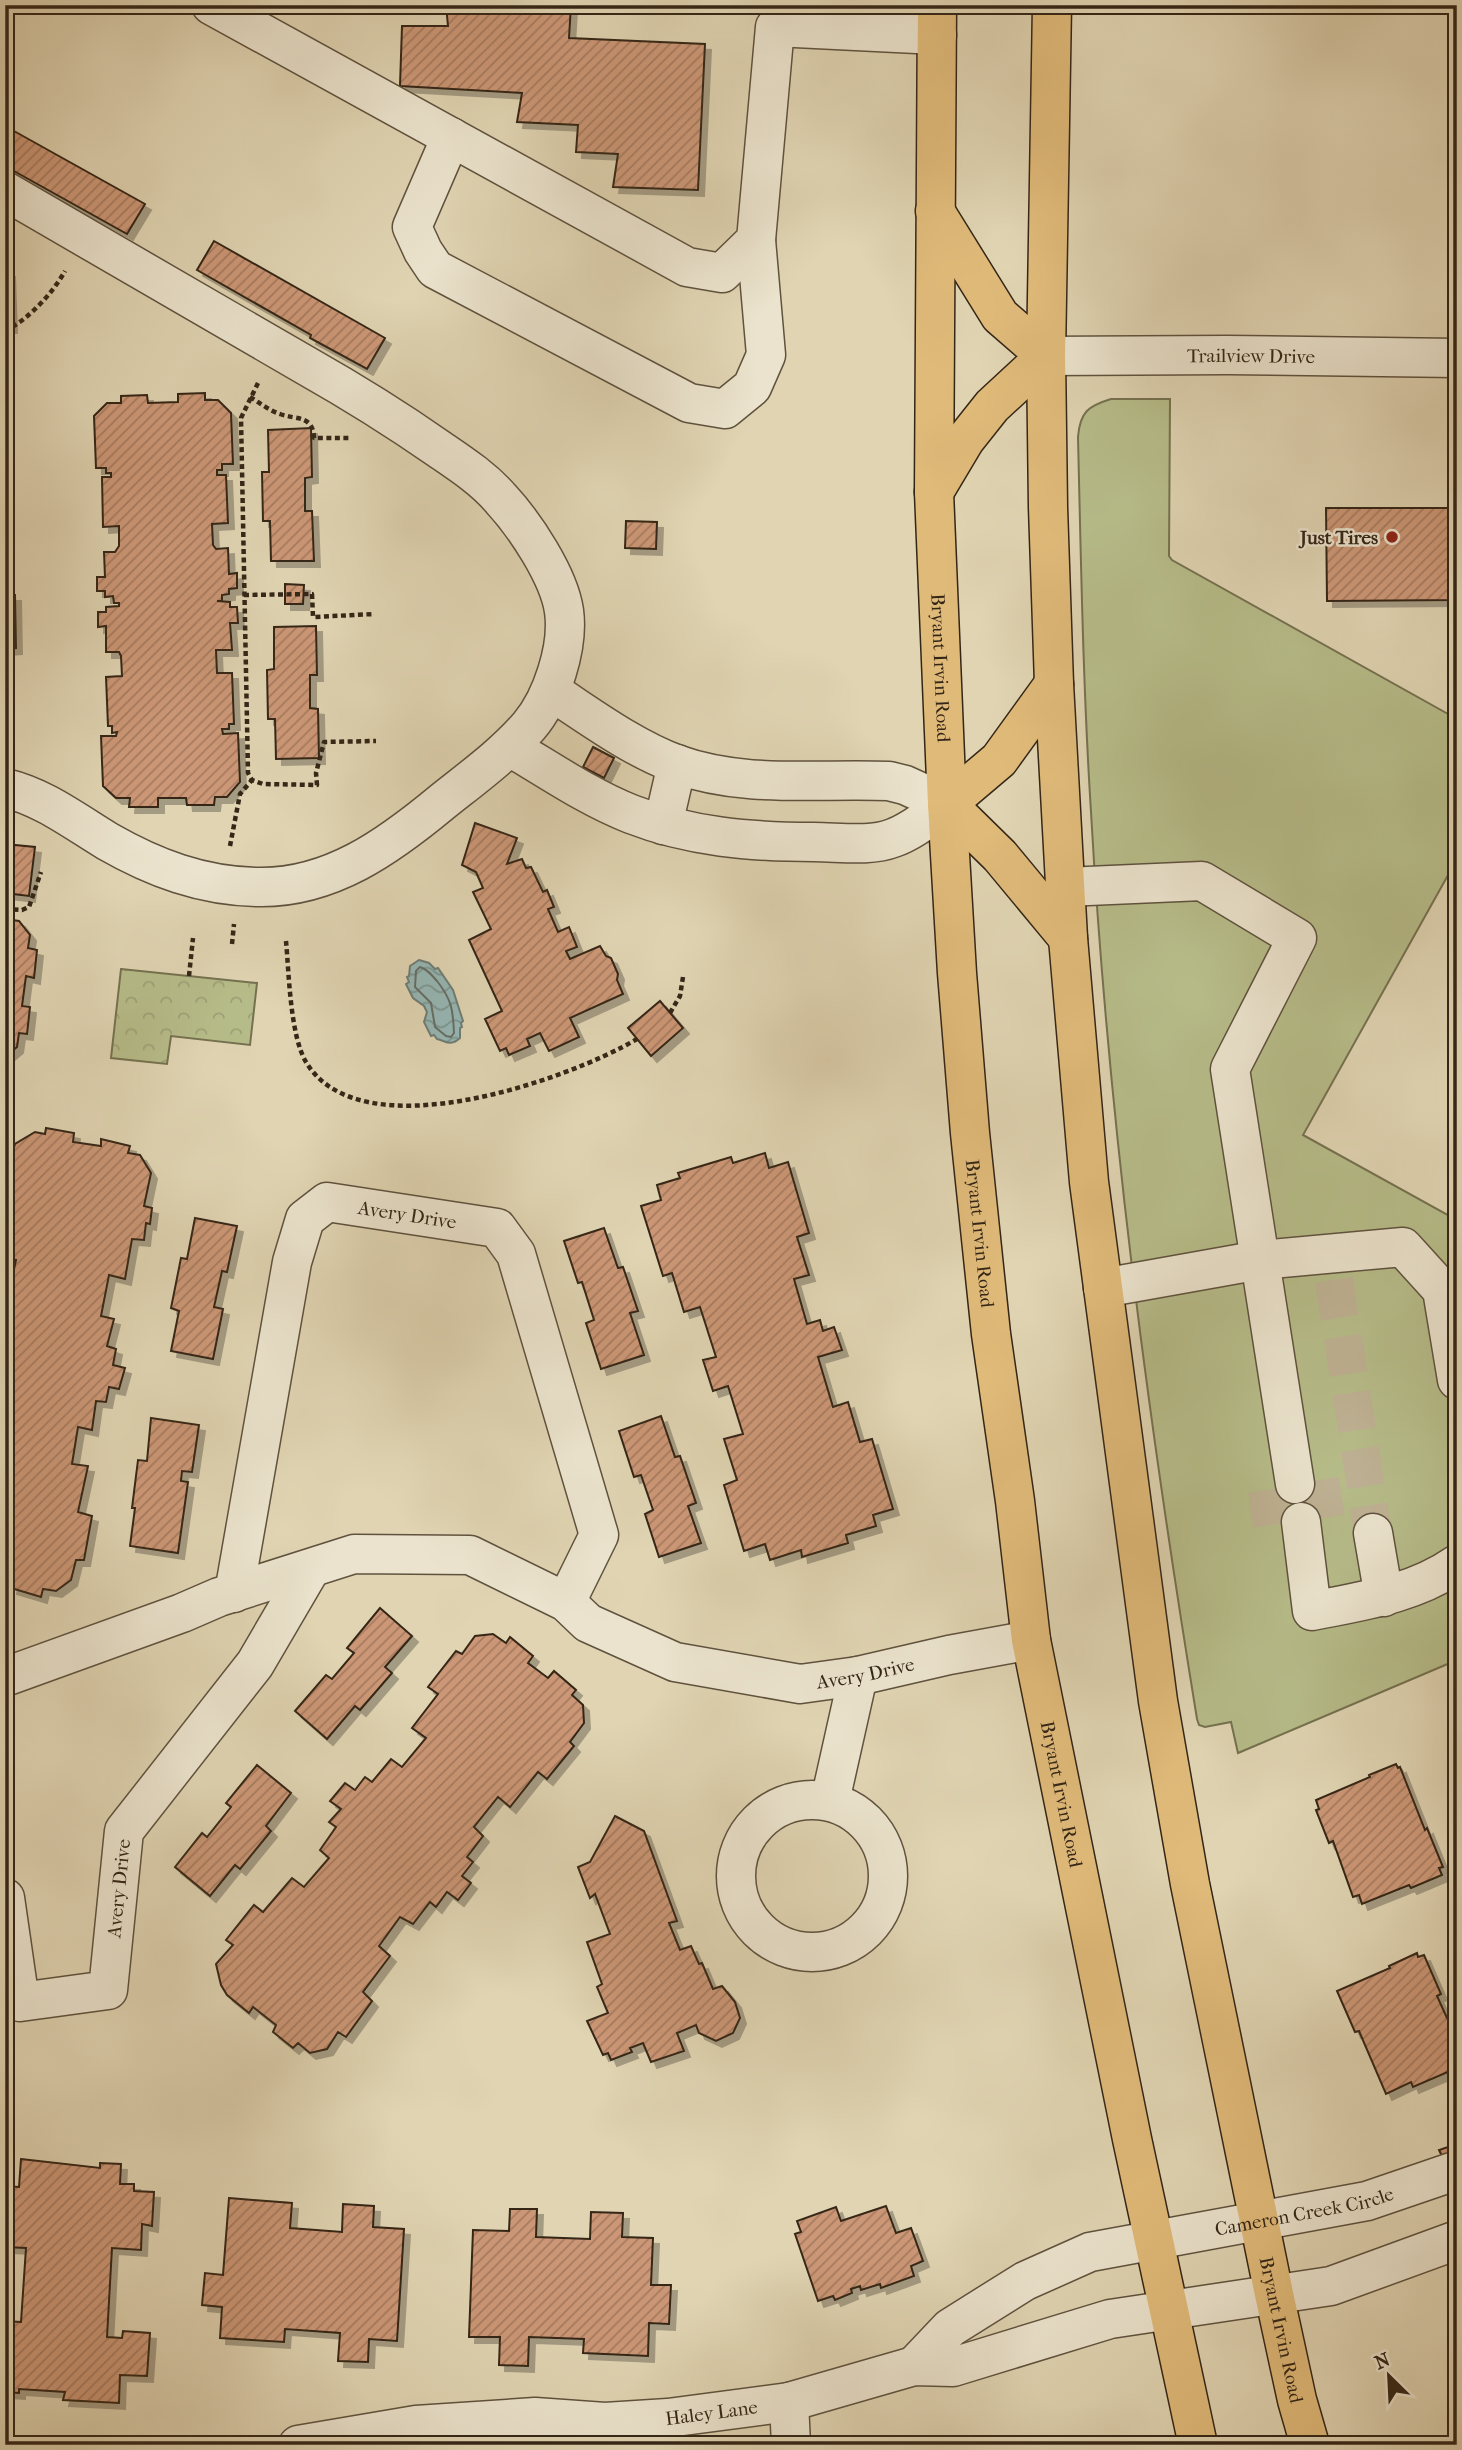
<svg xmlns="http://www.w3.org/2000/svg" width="1462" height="2450" font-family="'IM FELL French Canon',serif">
<defs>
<pattern id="forest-crowns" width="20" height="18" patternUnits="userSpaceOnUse" patternTransform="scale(1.75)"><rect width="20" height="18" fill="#b6bc89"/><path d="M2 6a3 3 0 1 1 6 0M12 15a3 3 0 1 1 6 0" fill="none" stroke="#9da176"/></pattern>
<pattern id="water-waves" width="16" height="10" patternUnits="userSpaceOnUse" patternTransform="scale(1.75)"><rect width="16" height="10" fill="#96b7b5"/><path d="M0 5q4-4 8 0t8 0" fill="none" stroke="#7b9592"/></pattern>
<pattern id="building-hatch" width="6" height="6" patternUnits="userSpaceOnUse" patternTransform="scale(1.75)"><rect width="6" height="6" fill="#cc9776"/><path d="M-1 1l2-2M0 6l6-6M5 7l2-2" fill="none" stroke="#a67b60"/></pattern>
<filter id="shadow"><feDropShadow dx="6" dy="6" stdDeviation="0" flood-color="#0004"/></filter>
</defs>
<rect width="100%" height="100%" fill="#e0d4b2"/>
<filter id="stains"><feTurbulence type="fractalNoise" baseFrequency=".00286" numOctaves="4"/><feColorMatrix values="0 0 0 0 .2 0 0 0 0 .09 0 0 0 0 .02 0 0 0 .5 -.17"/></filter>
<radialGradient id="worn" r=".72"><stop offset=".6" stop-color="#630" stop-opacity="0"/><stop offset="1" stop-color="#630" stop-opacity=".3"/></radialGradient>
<path fill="#b6bc89" stroke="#757150" stroke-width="2" d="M1111,399H1170L1169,556L1172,560L1457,719V859L1303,1135L1457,1220V1660L1238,1753L1231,1722L1205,1727L1199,1725L1197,1719C1148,1419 1108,1116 1091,812C1083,687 1081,562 1078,437C1080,412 1088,406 1111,399Z"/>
<polygon fill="url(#forest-crowns)" stroke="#757150" stroke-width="2" points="121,969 257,983 250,1045 171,1036 167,1064 111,1058"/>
<path fill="url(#water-waves)" stroke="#6f7d76" stroke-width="2" d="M419,960L429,963L435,969L438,968L453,990L463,1021L461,1023L462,1027L460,1028V1038C450,1047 446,1041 437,1039L434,1035L431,1036L424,1022L427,1012L424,1006L413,998L406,984L409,982L407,977L409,976L410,966Z"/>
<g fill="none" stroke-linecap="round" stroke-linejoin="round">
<path stroke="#656e66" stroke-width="2" d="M420,967C427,969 432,975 437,981C452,1000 453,1010 454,1033L451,1037L446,1036L435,1027L431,1003L415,987L416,971Z"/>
</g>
<g fill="url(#building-hatch)" stroke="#342617" stroke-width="2" filter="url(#shadow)">
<polygon points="446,5 571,5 569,38 705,44 698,190 613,187 618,154 576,152 578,125 517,122 522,93 400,86 402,26 448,26"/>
<polygon points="5,126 145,204 127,234 5,166"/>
<polygon points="214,241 385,338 367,369 310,338 311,335 197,270"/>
<polygon points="5,271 9,271 11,327 5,327"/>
<polygon points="205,393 205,400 218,400 231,413 233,464 222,464 222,470 217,470 217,475 226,475 228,523 212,524 213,545 216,549 228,548 229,574 237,573 237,588 229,589 229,594 222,595 222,601 217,601 230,602 230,607 237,607 238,623 230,623 232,650 216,650 217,673 232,673 234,724 229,724 229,729 222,729 223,734 238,733 240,782 227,797 215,797 214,805 187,805 186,798 158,798 158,807 129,807 130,798 116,798 103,786 101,736 116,736 117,732 112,733 112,726 108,726 106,677 122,676 121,656 119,652 106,652 106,626 98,627 98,612 106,612 106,607 119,606 119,603 114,603 113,596 105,597 105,591 97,591 97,577 105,577 104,552 115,552 119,546 119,526 103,527 102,477 111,477 111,473 106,473 106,468 96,468 94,416 107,403 121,403 121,396 147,395 148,403 178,402 178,394"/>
<polygon points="311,428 312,477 305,478 305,511 312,511 314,561 271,561 270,521 263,521 262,472 269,472 268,430"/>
<polygon points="1326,508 1457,508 1457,600 1327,601"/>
<polygon points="626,521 657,522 656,549 625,548"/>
<polygon points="285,584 304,585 303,604 285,604"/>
<polygon points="5,595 15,595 16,648 5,649"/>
<polygon points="316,626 317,675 310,675 310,708 318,709 319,758 276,759 275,719 268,719 267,670 274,669 274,627"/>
<polygon points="593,747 614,758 604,778 583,767"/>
<polygon points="475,823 517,838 507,864 522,859 526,868 531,867 543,892 547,890 554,907 548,909 558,932 569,927 577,947 566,951 570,959 600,946 606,956 611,958 618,974 617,980 623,994 570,1018 579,1037 549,1051 540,1033 527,1039 530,1046 509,1055 506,1048 500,1051 485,1019 502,1011 469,940 491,929 473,892 483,888 476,872 462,865"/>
<polygon points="5,844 35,847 29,896 5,893"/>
<polygon points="5,919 19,921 30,935 28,948 37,950 34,978 26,976 22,1006 30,1007 27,1034 19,1033 17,1047 5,1057"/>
<polygon points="660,1001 683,1028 651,1056 628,1028"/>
<polygon points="46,1128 74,1133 73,1142 101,1146 101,1139 130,1146 128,1153 140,1155 151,1173 144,1206 152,1208 150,1224 146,1223 144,1240 132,1239 125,1279 109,1275 101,1316 114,1319 107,1346 116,1349 113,1365 125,1368 119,1389 109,1387 106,1402 96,1401 92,1430 78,1427 72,1464 88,1466 78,1512 92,1516 84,1560 76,1560 71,1580 56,1591 43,1589 41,1597 11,1588 12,1583 5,1582 5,1297 8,1297 16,1260 5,1259 8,1214 5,1214 5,1177 15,1144 35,1132 45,1134"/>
<polygon points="765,1153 769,1168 788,1162 809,1233 797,1237 809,1275 794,1279 807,1324 820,1320 823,1331 834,1327 842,1350 818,1357 833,1407 848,1402 860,1442 872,1439 893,1509 873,1515 876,1526 846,1535 848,1543 802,1557 801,1550 770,1560 765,1544 744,1551 724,1485 737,1480 724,1439 743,1434 728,1386 713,1391 703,1360 716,1357 700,1307 684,1312 672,1273 663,1276 641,1206 661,1200 657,1185 680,1178 678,1173 731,1157 733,1163"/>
<polygon points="195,1218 237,1226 227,1272 222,1271 214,1307 223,1309 213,1359 171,1351 179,1311 171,1308 181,1258 187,1259"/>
<polygon points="604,1228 618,1268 623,1267 638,1311 630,1313 644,1355 601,1369 586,1323 594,1320 582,1282 578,1283 564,1241"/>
<polygon points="661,1416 675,1457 680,1456 696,1503 688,1506 701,1543 659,1557 645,1514 653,1510 641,1475 634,1477 619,1431"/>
<polygon points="151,1418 199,1425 192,1472 182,1471 181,1481 188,1482 178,1553 130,1546 135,1508 132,1508 138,1460 147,1461"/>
<polygon points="380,1608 412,1636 385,1667 392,1673 360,1710 355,1706 327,1739 295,1711 326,1675 332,1679 354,1653 347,1648"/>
<polygon points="493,1634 506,1643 510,1637 533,1656 528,1663 548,1678 554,1671 576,1690 572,1695 583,1705 584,1723 570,1742 574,1746 547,1779 538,1772 510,1807 498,1797 474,1827 483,1836 467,1857 473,1862 462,1876 471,1883 458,1900 447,1892 436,1907 430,1902 413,1924 400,1917 379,1946 390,1956 363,1992 372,2001 346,2037 338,2032 327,2049 310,2053 298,2043 293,2048 273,2032 276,2025 253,2007 249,2013 227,1995 221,1985 216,1964 233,1945 226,1940 254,1905 263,1912 292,1878 304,1887 329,1858 320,1850 336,1827 329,1822 341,1809 330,1801 345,1783 355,1790 365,1777 372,1782 391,1759 402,1767 426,1738 412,1728 438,1694 428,1687 456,1651 462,1654 475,1636"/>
<polygon points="1396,1764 1398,1768 1400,1767 1425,1830 1427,1828 1443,1867 1439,1868 1442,1875 1411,1888 1409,1885 1362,1904 1359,1895 1353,1897 1333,1841 1329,1843 1316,1810 1319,1809 1316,1800 1370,1777 1369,1775"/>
<polygon points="257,1765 291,1793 266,1826 271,1831 240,1869 235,1865 210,1896 175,1867 202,1833 207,1837 231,1807 226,1803"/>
<polygon points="615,1816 644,1831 677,1921 669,1923 680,1950 691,1946 699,1964 702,1963 713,1989 722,1986 735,2002 740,2018 733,2033 716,2041 699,2033 696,2025 677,2033 684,2051 651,2062 643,2043 630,2048 632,2052 611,2060 608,2053 603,2055 587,2021 608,2013 597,1987 602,1984 587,1942 610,1934 595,1894 590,1898 578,1867 590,1862"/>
<polygon points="1417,1953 1418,1957 1424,1955 1441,1994 1437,1996 1447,2018 1450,2017 1457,2033 1457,2068 1413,2087 1411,2082 1386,2094 1359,2031 1355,2032 1337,1991 1390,1968 1389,1966"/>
<polygon points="1457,2144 1457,2186 1439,2150"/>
<polygon points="21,2159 100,2168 100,2163 121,2164 120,2184 134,2184 134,2191 154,2192 152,2226 142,2224 141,2250 112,2248 107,2337 122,2338 123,2331 150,2333 147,2376 120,2375 119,2403 63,2400 65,2392 19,2389 19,2393 5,2392 5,2321 21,2322 26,2248 5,2247 5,2186 19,2187"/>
<polygon points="229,2198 292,2203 290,2228 342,2232 343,2204 374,2206 373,2227 404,2229 397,2341 369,2339 368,2362 338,2361 340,2333 285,2329 284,2342 220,2338 222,2307 202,2305 205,2273 223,2275"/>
<polygon points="886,2206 896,2233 911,2228 923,2261 911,2266 914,2276 881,2288 880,2284 861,2290 860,2286 851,2289 852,2293 835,2300 833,2296 818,2301 795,2234 801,2232 797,2221 836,2207 841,2221"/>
<polygon points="510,2209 537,2209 536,2237 590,2239 591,2212 623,2213 622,2237 653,2238 651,2285 671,2285 669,2324 649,2323 648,2356 583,2353 584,2339 529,2337 528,2366 499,2365 500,2337 469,2337 473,2230 509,2231"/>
</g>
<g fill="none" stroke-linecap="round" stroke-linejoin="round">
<g stroke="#beb193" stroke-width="38" stroke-dasharray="38 19" stroke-linecap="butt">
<polyline points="1334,1280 1373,1533"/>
<polyline points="1320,1480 1326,1519"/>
<polyline points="1267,1490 1272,1525"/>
</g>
<defs>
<g id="minor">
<polyline points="211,5 687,267 722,273 756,240 775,27 937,35"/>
<polyline points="451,137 412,227 423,251 435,269 689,403 725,409 752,387 766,355 756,240"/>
<path d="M5,191C105,249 205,307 305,365C351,391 396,419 439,449C461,464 484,479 501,499C525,525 559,576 564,611C569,647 552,699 529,726C504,755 472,778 442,802C389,846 330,889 257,887C202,886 154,868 107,841C74,821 43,797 5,788"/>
<path id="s1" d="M1046,356L1227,355L1457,358"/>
<path d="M551,691C591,717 631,747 676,764C745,789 818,778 889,781L905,785L947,804"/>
<path d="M510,747C549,770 588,797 631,814C690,837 751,842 814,842C839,842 870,847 893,838C913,831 930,816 947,804"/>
<polyline points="663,825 677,764"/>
<polyline points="1065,887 1202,881 1297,938 1230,1069 1295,1484"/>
<polyline points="1103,1288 1260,1260 1403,1247 1442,1290 1457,1380"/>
<path d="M1301,1522L1312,1611C1362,1601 1414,1594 1457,1564"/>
<polyline points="1373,1533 1384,1597"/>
<path id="s2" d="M234,1593L292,1262L305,1219L327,1202L497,1228L516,1254L599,1535L566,1602"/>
<path id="s3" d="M5,1677L182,1613L219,1597L354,1554L470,1555L566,1602L588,1623L675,1662L800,1684L858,1676L949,1655L1031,1640"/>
<circle cx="812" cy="1876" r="76"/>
<polyline points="830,1801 858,1676"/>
<path id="s4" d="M5,1898L20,2002L108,1990L124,1831L255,1664L310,1570"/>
<path id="s5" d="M914,2366L950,2328L1025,2281L1090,2252L1367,2201L1452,2172"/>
<polyline points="789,2402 791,2445"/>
<path id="s6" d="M298,2445L416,2425L535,2417L605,2422L668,2418L789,2402L914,2366L953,2367L1110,2319L1331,2286L1457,2240"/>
</g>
<g id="major">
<path id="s7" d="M937,5L934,492L947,804L957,973L970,1133L991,1334L1015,1501L1031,1640L1132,2139L1198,2445"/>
<path id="s8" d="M1052,5L1046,356L1048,507L1054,684L1068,938L1089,1182L1158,1701L1190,1884L1274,2294L1297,2400L1310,2445"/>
<polyline points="934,492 965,440 992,406 1046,356 1000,316 935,211"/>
<polyline points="947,804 1000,856 1068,938"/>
<polyline points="947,804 999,760 1054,684"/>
</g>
</defs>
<use href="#minor" stroke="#5f523e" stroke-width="41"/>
<use href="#major" stroke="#342617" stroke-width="41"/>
<g stroke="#342617" stroke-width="4.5" stroke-dasharray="5 3.5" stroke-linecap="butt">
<path d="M5,331C29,319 52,294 65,271"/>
<polyline points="258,383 241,418 248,773 252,780 263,784 317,785 316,773 324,742 376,741"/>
<path d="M250,397C260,403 270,411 280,414C297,420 313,415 314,438H349"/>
<polyline points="244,595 312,594 313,617 374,614"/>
<polyline points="230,846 240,794 252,780"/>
<polyline points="5,909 22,910 29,907 41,872"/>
<path d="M286,941C289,973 290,1035 306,1062C360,1153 568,1080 637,1039"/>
<polyline points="232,944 234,924"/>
<polyline points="189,976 193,938"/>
<polyline points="670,1013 680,996 683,977"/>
</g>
<use href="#minor" stroke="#ebe3cd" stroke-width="38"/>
<use href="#major" stroke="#e0ba79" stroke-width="38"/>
</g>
<circle fill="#8f2418" stroke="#ebe3cd" stroke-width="2.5" cx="1392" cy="537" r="7"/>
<g text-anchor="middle" stroke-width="5" stroke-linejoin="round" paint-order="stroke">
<g font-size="19" fill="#342617" stroke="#ebe3cd">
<text dy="7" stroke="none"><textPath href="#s1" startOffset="205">Trailview Drive</textPath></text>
<text dy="7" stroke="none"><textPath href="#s7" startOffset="663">Bryant Irvin Road</textPath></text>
<text dy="7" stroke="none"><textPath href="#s2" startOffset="490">Avery Drive</textPath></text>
<text dy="7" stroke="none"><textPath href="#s7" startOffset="1230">Bryant Irvin Road</textPath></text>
<text dy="7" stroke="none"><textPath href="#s3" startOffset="912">Avery Drive</textPath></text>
<text dy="7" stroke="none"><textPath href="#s7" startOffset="1797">Bryant Irvin Road</textPath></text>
<text dy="7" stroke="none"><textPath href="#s4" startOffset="296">Avery Drive</textPath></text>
<text dy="7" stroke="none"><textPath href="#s5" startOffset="430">Cameron Creek Circle</textPath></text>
<text dy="7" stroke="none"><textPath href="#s8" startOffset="2343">Bryant Irvin Road</textPath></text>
<text dy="7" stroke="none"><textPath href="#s6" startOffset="416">Haley Lane</textPath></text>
</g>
<g font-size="19" font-weight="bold" fill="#342617" stroke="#ebe3cd" text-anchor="end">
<text x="1378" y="544">Just Tires</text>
</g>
</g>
<rect width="1462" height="2450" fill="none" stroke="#e0d4b2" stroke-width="28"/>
<rect x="7" y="7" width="1448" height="2436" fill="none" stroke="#342617" stroke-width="3.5"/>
<rect x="14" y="14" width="1434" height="2422" fill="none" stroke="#342617" stroke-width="2"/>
<g transform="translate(1389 2376) rotate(336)" stroke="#ebe3cd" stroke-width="5" paint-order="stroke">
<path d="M0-5L12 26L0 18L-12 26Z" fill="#342617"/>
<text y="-10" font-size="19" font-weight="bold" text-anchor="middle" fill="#342617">N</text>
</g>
<rect width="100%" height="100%" filter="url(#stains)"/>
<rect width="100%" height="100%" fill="url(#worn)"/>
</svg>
